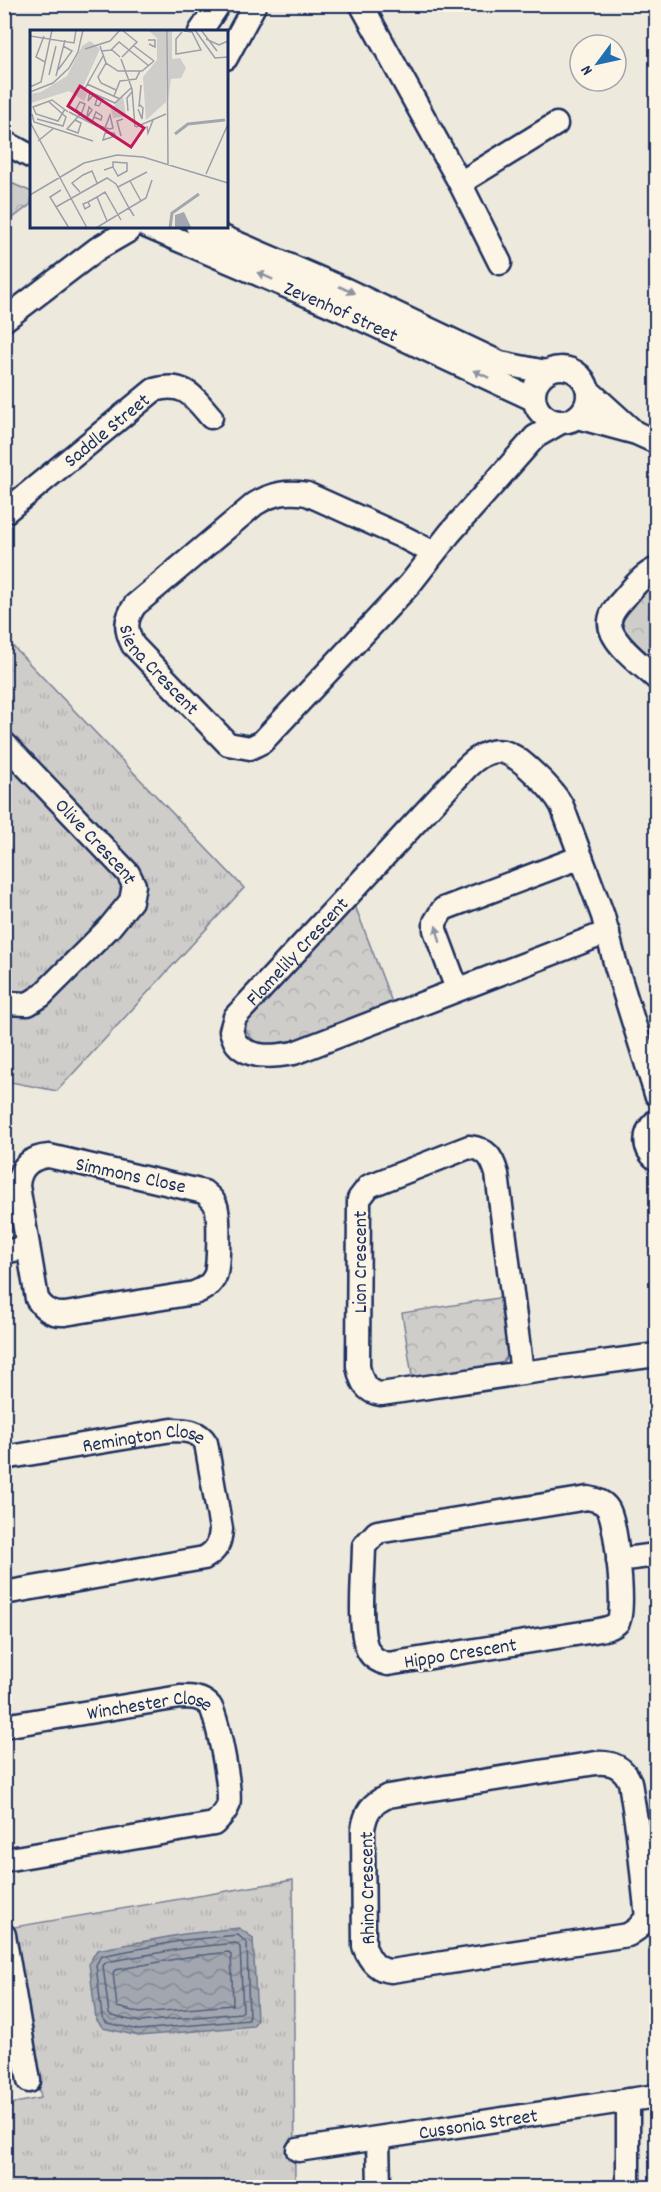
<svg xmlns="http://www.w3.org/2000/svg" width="661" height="2192" font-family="Dekko,sans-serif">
<defs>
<pattern id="grass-tufts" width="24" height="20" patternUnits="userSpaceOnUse" patternTransform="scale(1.5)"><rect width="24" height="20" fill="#cfcdca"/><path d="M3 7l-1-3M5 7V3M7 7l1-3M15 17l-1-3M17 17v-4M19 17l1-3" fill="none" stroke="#b1b0b0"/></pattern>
<pattern id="forest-crowns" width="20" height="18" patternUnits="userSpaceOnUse" patternTransform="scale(1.5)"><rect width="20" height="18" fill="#cfcdca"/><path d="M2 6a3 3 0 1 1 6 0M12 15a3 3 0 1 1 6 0" fill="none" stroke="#b1b0b0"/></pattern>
<pattern id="water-waves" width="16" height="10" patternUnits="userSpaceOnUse" patternTransform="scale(1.5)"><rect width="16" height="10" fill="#a2a7af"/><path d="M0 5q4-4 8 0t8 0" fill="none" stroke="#838892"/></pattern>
</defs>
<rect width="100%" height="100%" fill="#eee9dd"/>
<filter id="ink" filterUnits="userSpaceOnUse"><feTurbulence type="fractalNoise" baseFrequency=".0167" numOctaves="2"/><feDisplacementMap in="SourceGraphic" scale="12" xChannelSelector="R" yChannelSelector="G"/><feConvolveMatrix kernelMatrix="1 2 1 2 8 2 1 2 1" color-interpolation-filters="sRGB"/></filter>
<g filter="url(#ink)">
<g fill="url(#grass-tufts)" stroke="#757e94" stroke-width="1.5">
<polygon points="4,637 244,888 57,1091 5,1081"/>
<polygon points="293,1880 295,2187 5,2188 5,2105 41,2098 14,1927"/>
</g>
<g fill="url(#forest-crowns)" stroke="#757e94" stroke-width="1.5">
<polygon points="4,180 32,192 31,204 5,224"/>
<polygon points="656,576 656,665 627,638 620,624 624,609"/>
<polygon points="354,903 393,1005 285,1045 265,1045 255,1042 246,1031 246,1020"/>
<polygon points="504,1297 509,1353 501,1365 413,1382 402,1313"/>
</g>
<polygon fill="url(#water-waves)" stroke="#6c778f" stroke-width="1.5" points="239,1928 253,1938 257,2020 253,2026 139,2036 103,2028 96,2019 89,1963 97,1950 184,1934"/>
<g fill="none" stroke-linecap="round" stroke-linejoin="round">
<g stroke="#515f7e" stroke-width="1.5">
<polygon points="238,1935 247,1943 249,2020 139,2030 107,2023 102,2017 96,1965 101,1956 185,1940"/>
<polygon points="236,1943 240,1947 243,2011 241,2013 140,2022 111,2016 109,2014 103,1966 106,1962 186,1948"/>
<polygon points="229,1952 231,1955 233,2002 232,2005 140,2013 117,2007 113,1973 115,1970 187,1957"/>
</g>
<defs>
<g id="street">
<polyline points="361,4 460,183 500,263"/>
<polyline points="200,32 219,4"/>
<polyline points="226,58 255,4"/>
<polyline points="4,142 32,157"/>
<polyline points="460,183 556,124"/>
<path id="s1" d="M146,226L342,310L533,399"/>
<polyline points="197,226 344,289 500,363 546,372"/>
<polyline points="4,320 97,249 128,231"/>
<circle cx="561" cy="395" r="27"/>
<polyline points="589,391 632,430"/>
<polyline points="577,417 636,433 656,442"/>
<path id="s2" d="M4,513L154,390C184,381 193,396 211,417"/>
<path id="s3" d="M434,553L405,538L307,494C287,491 273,493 255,504L135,605C125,620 125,629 133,645L228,744L250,748L262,742L410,584L450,533L535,437L561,422"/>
<path d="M656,569C643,575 634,586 625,597C619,604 611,611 610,621C608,641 642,665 656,678"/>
<path id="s4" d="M4,743L128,873L134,885L131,901L109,928L41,996L28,1004L4,1003"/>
<path id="s5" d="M608,932L294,1053C277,1056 251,1060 237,1044C234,1041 233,1035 231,1031L235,1017L467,767C495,740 511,751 535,774C546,784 555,793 562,806L603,916L616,966L656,1094"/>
<polyline points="457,989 435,930 435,922 443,909 581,857"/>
<path d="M656,1121C643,1133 643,1148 656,1159"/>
<path d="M49,1156L204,1192C210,1197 216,1202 217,1210C219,1222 219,1266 215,1276C211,1285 203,1290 194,1293L65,1314C51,1315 44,1309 37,1299L18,1186C19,1167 31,1157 49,1156Z"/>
<polyline points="4,1252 28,1247"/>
<path d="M522,1373L497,1174C492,1157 487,1149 469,1147L369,1186L359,1199L358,1366C361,1381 365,1392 381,1394L522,1373L656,1355"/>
<path id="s6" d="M4,1458L172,1430C186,1430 199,1431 206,1443L221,1529C220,1543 217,1551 204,1558L4,1593"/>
<path d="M588,1498C596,1500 603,1501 608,1509C616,1520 626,1612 618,1622C611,1630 597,1630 588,1632L388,1664C380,1662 373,1659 369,1652C357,1634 364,1570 364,1546L377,1532Z"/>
<polyline points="618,1560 656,1555"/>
<path id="s7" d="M4,1726L180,1697C191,1697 202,1697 210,1706C217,1715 233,1795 228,1806C226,1812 219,1819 214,1824L4,1860"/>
<path d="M596,1763C612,1762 623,1766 630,1782L638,1834L647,1918L637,1929L628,1935L391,1971C376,1970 369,1960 364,1946L363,1829C366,1811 371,1804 388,1796Z"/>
<polyline points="4,1935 29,2081"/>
<polyline points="628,2100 628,2188"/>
<polyline points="378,2139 379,2188"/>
<path id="s8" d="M298,2150L656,2096"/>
</g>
</defs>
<use href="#street" stroke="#1b2f5e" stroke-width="27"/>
<use href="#street" stroke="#fcf5e5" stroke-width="22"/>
</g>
<defs><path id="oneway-solid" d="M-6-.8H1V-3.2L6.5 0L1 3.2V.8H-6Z" transform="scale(1.5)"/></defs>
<g fill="#8c92a2">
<use href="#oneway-solid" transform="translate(265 276) rotate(-156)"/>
<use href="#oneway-solid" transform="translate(347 290) rotate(25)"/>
<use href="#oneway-solid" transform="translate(481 374) rotate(-155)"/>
<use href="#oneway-solid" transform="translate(438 934) rotate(-105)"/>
</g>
</g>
<g text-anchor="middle" stroke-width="4.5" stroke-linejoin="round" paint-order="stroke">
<g font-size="20" fill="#1b2f5e" stroke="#fcf5e5">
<text dy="7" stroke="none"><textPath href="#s1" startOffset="213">Zevenhof Street</textPath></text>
<text dy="7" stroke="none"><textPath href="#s2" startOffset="132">Saddle Street</textPath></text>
<text dy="7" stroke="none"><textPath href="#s3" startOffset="429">Siena Crescent</textPath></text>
<text dy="7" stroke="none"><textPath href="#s4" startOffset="135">Olive Crescent</textPath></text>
<text dy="7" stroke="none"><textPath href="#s5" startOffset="516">Flamelily Crescent</textPath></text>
<text transform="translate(131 1174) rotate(12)" y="7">Simmons Close</text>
<text transform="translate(359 1262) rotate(-90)" y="7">Lion Crescent</text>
<text dy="7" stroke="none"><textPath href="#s6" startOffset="142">Remington Close</textPath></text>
<text transform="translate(460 1652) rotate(-9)" y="7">Hippo Crescent</text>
<text dy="7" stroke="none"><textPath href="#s7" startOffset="148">Winchester Close</textPath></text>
<text transform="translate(366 1888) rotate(-91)" y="7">Rhino Crescent</text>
<text dy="7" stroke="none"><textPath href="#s8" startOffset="182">Cussonia Street</textPath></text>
</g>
</g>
<g transform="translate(30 30)">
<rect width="198" height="198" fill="#eee9dd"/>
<path d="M118,0H137L136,72L116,90L113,47L127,30V8ZM138,0H142V29L150,28L156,38L151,48L141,49L138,71ZM60,11L70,19L52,59L58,62L54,71L39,61L1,73L0,64L11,62L37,46L52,16ZM93,66L96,86L83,88L81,79Z" fill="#cfcdca"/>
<path d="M154,182L161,197L145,198V185Z" fill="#a2a7af"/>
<path fill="none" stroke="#a2a7af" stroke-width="3" d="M145,104L158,94L195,90M140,198L142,183L169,164"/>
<path fill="none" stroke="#9a9faa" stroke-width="1.5" d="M137,0L138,135M165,0L185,28L198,27M171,0L187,21M152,2L146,9V24L171,20L162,2L154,1M0,6L44,13L46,0M14,6L6,27L15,32M176,9L189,15L198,11M118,10H125V17L119,14M70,16L76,33L88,41H112L124,31M104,16L124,31M55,19L80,11L90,0M81,20L89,12L119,36M71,21L82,20L90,27M92,27L107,12L92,0M91,29L102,59L105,97M76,33L68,47L71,53L86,60M28,40L42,21L33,16M19,45L26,16M26,46L35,10M57,54L90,69M0,57L11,52L22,0M53,59L85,73L101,58M54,60L73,26M0,62L23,53L39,38L48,22L53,0M60,62L58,71L64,64M68,66L65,75L69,76L73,68M84,66L90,51L106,49L110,41M109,77L111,55M35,79L28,91L6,84L3,77L22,70L38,82M108,79L112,89L113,78L109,74M98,81L97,68L102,62M39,82L67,96M2,84L4,92L63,111M7,89L33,96L36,87L18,71M56,89L62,80L59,77L57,86M45,90L51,93L48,103L37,99L52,82L55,74L50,72L46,79L49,82M0,92L57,198M62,92L66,82L72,86L71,90L64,87M69,96H70L76,98L80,99L83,98L80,85L75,98M117,96L118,103L123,90M106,97L136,84M85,106L73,110L75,103H84L87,109M91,106L87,91L93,89M8,111L24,98M74,140L83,137V132L97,133V141L88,146L83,137M176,144L198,94M100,151L111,171M88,157L117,142M31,160L20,167L39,198M50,162L42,153L53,145L62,141L67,153M0,165L54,133L87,125L113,127L198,153M58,172L60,176L55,179L53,174L58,172L67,167M26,177L77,148L86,154L99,178L66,198M104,186L99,178L116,168L122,150M77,191L67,167L75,162L91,190"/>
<path fill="#c2185b" fill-opacity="0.15" stroke="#c2185b" stroke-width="3" d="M50,56L114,98L101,117L38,76Z"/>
<rect width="198" height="198" fill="none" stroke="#1b2f5e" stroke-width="3"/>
</g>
<rect width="661" height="2192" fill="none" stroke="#fcf5e5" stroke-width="24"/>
<rect x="12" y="12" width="637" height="2168" fill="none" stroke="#1b2f5e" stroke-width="2" filter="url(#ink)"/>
<g transform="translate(598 63) rotate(237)"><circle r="28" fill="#fcf5e5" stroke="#a2a6af" stroke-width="1.5"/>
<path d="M0-4.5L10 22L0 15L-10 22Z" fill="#1f6fb2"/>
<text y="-9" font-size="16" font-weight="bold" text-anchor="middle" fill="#1b2f5e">N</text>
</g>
</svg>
